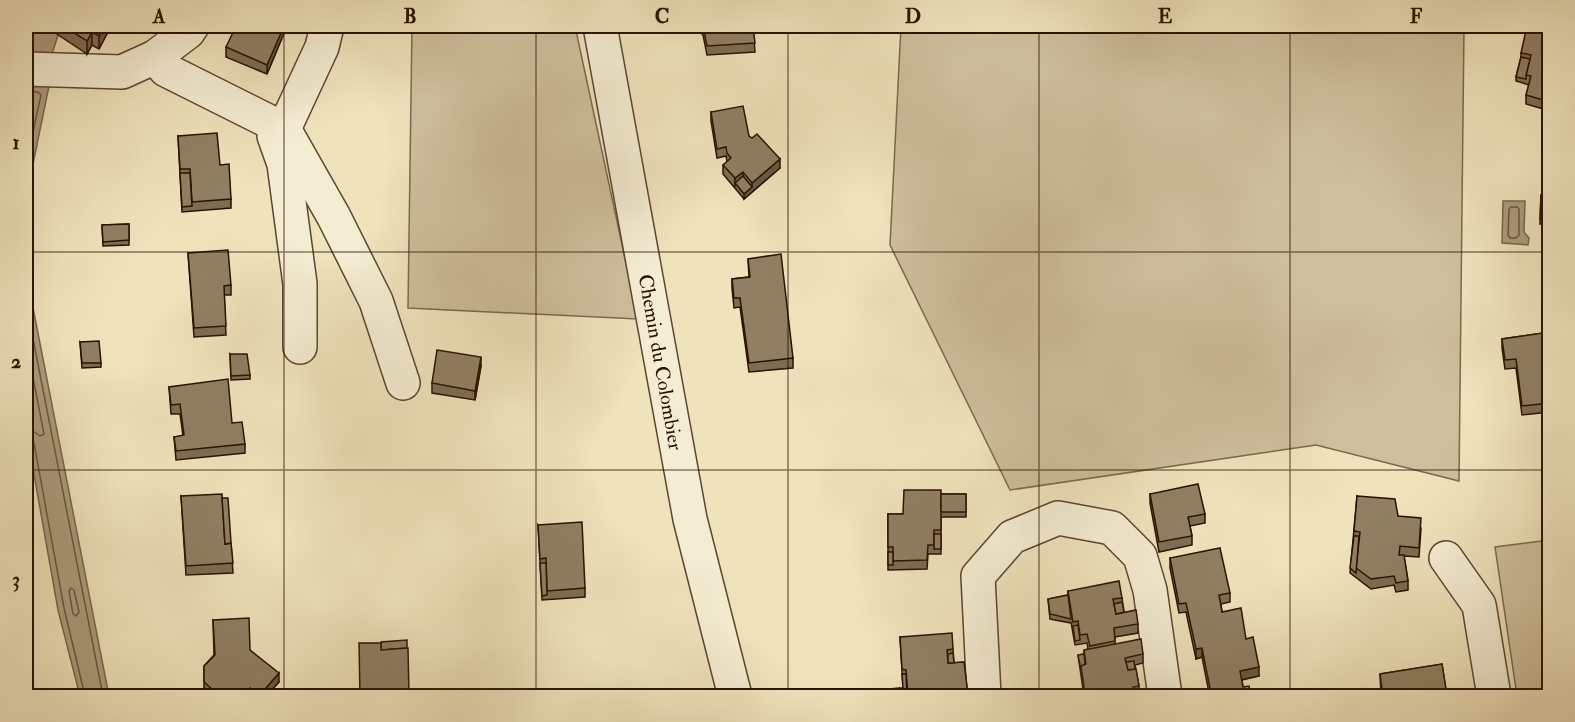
<svg xmlns="http://www.w3.org/2000/svg" width="1575" height="722" font-family="'IM FELL Double Pica',serif">
<rect width="100%" height="100%" fill="#efe3bc"/>
<filter id="stains"><feTurbulence type="fractalNoise" baseFrequency=".00333" numOctaves="4"/><feColorMatrix values="0 0 0 0 .2 0 0 0 0 .09 0 0 0 0 .02 0 0 0 .5 -.17"/></filter>
<radialGradient id="worn" r=".72"><stop offset=".6" stop-color="#630" stop-opacity="0"/><stop offset="1" stop-color="#630" stop-opacity=".3"/></radialGradient>
<g fill="#cebf9c" stroke="#7c684e" stroke-width="1.5">
<polygon points="412,26 575,26 638,319 408,308"/>
<polygon points="901,26 1464,26 1459,481 1316,445 1010,490 890,245"/>
<polygon points="1549,540 1549,696 1517,696 1495,547"/>
</g>
<g fill="#ac9c7c" stroke="#78654a" stroke-width="1.5">
<polygon points="34,26 61,26 50,60 26,53"/>
<polygon points="26,85 49,86 26,198"/>
<polygon points="1503,201 1525,201 1524,232 1529,238 1528,245 1502,243"/>
<polygon points="26,272 109,696 80,696 58,610 26,429"/>
</g>
<g fill="none" stroke-linecap="round" stroke-linejoin="round">
<g stroke="#6b573e" stroke-width="1.5">
<polyline points="26,91 38,92 41,95 26,164"/>
<polygon points="1511,207 1517,207 1519,209 1519,235 1516,238 1510,238 1508,235 1509,209"/>
<polyline points="26,303 103,696"/>
<polyline points="26,341 44,434 40,436 33,431 26,430"/>
<polyline points="26,438 31,438 34,443 64,608 85,696"/>
<polygon points="71,588 74,590 79,612 76,616 73,614 69,591"/>
</g>
<defs>
<g id="minor">
<polyline points="600,26 690,519 735,696"/>
<polyline points="155,57 166,70 284,129 334,217 376,301 403,383"/>
<polyline points="26,69 122,72 155,57 188,32 192,26"/>
<polyline points="284,129 322,47 327,26"/>
<polyline points="274,136 284,164 300,284 300,347"/>
<polyline points="1446,558 1479,605 1494,696"/>
<polyline points="984,696 978,576 1012,537 1058,518 1112,528 1140,556 1150,590 1165,696"/>
</g>
</defs>
<use href="#minor" stroke="#5b462f" stroke-width="36"/>
<use href="#minor" stroke="#f5edd3" stroke-width="33"/>
</g>
<g fill="#7c6d54" stroke="#2a1200" stroke-width="1.5">
<polygon points="57,26 111,26 99,49 92,45 87,54 57,34"/>
<polygon points="284,26 284,33 267,74 226,57 226,47"/>
<polygon points="692,26 753,26 755,52 707,55 703,35"/>
<polygon points="1550,40 1550,111 1526,104 1526,95 1529,85 1516,81 1516,77 1521,57 1521,53"/>
<polygon points="711,112 749,136 780,168 744,199 723,174 723,165 727,162 726,156 717,158 711,121"/>
<polygon points="178,136 220,165 231,199 231,208 182,212"/>
<polygon points="1541,195 1550,195 1550,224 1540,224"/>
<polygon points="129,224 129,245 103,246 102,225"/>
<polygon points="188,253 231,285 231,295 224,295 226,335 194,337"/>
<polygon points="748,259 793,358 793,368 749,372 740,307 734,308 732,288 732,279 749,277"/>
<polygon points="1550,332 1550,373 1548,373 1550,382 1550,412 1522,415 1516,368 1505,369 1502,348 1502,339"/>
<polygon points="80,342 101,363 101,367 82,368"/>
<polygon points="230,354 250,375 250,379 231,380"/>
<polygon points="481,366 475,400 432,393 432,383"/>
<polygon points="169,387 232,423 245,444 245,453 176,460 174,437 183,436 180,414 171,414"/>
<polygon points="941,494 966,494 966,517 941,517 941,554 928,554 927,569 888,570 888,514 903,514"/>
<polygon points="1150,494 1205,514 1205,523 1190,526 1192,536 1192,545 1159,552 1150,503"/>
<polygon points="181,496 231,543 233,573 186,575"/>
<polygon points="1357,496 1421,528 1419,557 1404,556 1408,581 1408,590 1396,592 1394,585 1371,589 1350,573"/>
<polygon points="538,525 585,588 585,597 542,600"/>
<polygon points="1170,558 1230,593 1230,602 1221,604 1222,612 1246,639 1259,676 1242,680 1243,687 1209,693 1202,657 1196,659 1186,612 1179,613 1170,568"/>
<polygon points="1068,591 1122,598 1124,612 1138,624 1138,633 1115,637 1115,644 1143,654 1143,663 1135,665 1139,686 1139,695 1134,696 1084,696 1078,655 1084,654 1084,650 1088,649 1087,643 1075,645 1071,622 1071,623 1050,619 1048,599 1068,595"/>
<polygon points="213,620 250,650 279,682 266,696 210,696 204,691 204,666 214,655"/>
<polygon points="900,637 953,649 954,663 964,662 968,696 891,696 890,689 903,688"/>
<polygon points="1442,664 1447,696 1381,696 1380,674"/>
</g>
<g fill="#655945" stroke="#2a1200" stroke-width="1.5">
<polygon points="104,26 111,26 99,49 99,36"/>
<polygon points="284,26 284,33 267,74 267,65"/>
<polygon points="92,32 92,45 87,54 87,41"/>
<polygon points="780,159 780,168 744,199 744,194 752,187 752,183"/>
<polygon points="743,172 743,181 735,183 735,187 735,178"/>
<polygon points="481,357 481,366 475,400 475,391"/>
<polygon points="1202,648 1202,657 1196,659 1196,649"/>
<polygon points="1259,667 1259,676 1240,680 1240,671"/>
<polygon points="279,673 279,682 266,696 259,696"/>
<polygon points="250,688 250,696 243,696"/>
</g>
<g fill="#907f62" stroke="#2a1200" stroke-width="1.5">
<polygon points="63,26 104,26 99,36 92,32 87,41"/>
<polygon points="236,26 284,26 267,65 226,47"/>
<polygon points="703,26 753,26 755,43 707,46"/>
<polygon points="1527,26 1549,31 1547,39 1550,40 1550,102 1526,95 1531,76 1526,75 1531,55 1521,53"/>
<polygon points="1521,57 1530,59 1526,75 1526,79 1516,77"/>
<polygon points="743,106 749,136 752,138 757,134 780,159 752,183 743,172 735,178 723,165 731,158 727,153 726,147 717,149 711,112"/>
<polygon points="217,133 220,165 229,164 231,199 192,202 190,169 180,169 178,136"/>
<polygon points="180,173 190,173 192,206 182,207"/>
<polygon points="743,176 752,187 744,194 735,183"/>
<polygon points="1541,195 1550,195 1550,220 1540,219"/>
<polygon points="129,224 129,240 103,242 102,225"/>
<polygon points="228,250 231,285 224,286 226,326 194,328 188,253"/>
<polygon points="781,254 793,358 749,363 740,298 734,298 732,279 750,277 748,259"/>
<polygon points="1550,332 1550,364 1547,364 1550,382 1550,403 1522,406 1516,359 1505,360 1502,339"/>
<polygon points="99,341 101,363 82,363 80,342"/>
<polygon points="437,350 481,357 475,391 432,383"/>
<polygon points="230,354 247,354 250,375 231,376"/>
<polygon points="228,379 232,423 242,422 245,444 176,451 174,437 184,435 180,404 171,405 169,387"/>
<polygon points="1198,484 1205,514 1188,517 1192,536 1159,542 1150,494"/>
<polygon points="904,490 941,490 941,530 934,530 934,545 928,545 927,560 893,561 893,547 888,547 888,514 903,514"/>
<polygon points="222,494 225,544 231,543 233,563 186,566 181,496"/>
<rect x="941" y="494" width="25" height="18"/>
<polygon points="1357,496 1395,499 1398,516 1421,518 1419,548 1400,546 1399,555 1404,555 1408,581 1396,583 1394,576 1371,579 1356,568 1360,532 1354,531"/>
<polygon points="222,498 228,498 231,543 225,544"/>
<polygon points="582,522 585,588 547,591 546,558 540,559 538,525"/>
<rect x="934" y="534" width="7" height="15"/>
<polygon points="1354,536 1359,536 1356,573 1350,568"/>
<polygon points="1220,548 1230,593 1219,595 1222,612 1241,608 1246,639 1253,637 1259,667 1240,671 1243,687 1249,686 1251,696 1199,696 1211,693 1202,648 1196,649 1186,603 1179,604 1170,558"/>
<rect x="888" y="552" width="5" height="13"/>
<polygon points="540,563 546,563 547,595 542,596"/>
<polygon points="1119,581 1122,598 1113,599 1116,614 1136,610 1138,624 1114,628 1115,641 1090,646 1087,634 1080,635 1078,621 1073,622 1068,591"/>
<polygon points="1068,595 1071,619 1050,614 1048,599"/>
<polygon points="1122,602 1124,612 1116,614 1114,604"/>
<polygon points="249,618 250,650 279,673 259,696 250,688 243,696 220,696 204,682 204,666 215,655 213,620"/>
<polygon points="1078,625 1080,640 1075,641 1073,626"/>
<polygon points="952,633 953,649 947,650 948,663 964,662 968,695 952,696 908,696 906,670 902,669 900,637"/>
<polygon points="1141,639 1143,654 1125,658 1128,670 1136,669 1139,686 1133,687 1134,696 1082,696 1085,695 1081,666 1086,664 1084,650"/>
<polygon points="407,640 407,648 381,650 381,642"/>
<polygon points="359,643 381,643 381,650 408,648 409,696 360,696"/>
<polygon points="953,653 954,663 948,663 948,654"/>
<polygon points="1084,654 1085,664 1081,666 1081,670 1078,655"/>
<polygon points="1134,661 1135,669 1128,670 1126,662"/>
<polygon points="1442,664 1447,696 1383,696 1380,674"/>
<polygon points="902,674 906,674 907,696 891,696 890,689 903,688"/>
<rect x="1269" y="690" width="16" height="6"/>
</g>
<path fill="none" stroke="#2a1200" stroke-width="1.5" stroke-opacity="0.55" d="M284,26V696M536,26V696M788,26V696M1039,26V696M1290,26V696M26,252H1550M26,470H1550"/>
<g text-anchor="middle" stroke-width="5" stroke-linejoin="round" paint-order="stroke">
<g font-size="20" fill="#2a1200" stroke="#f5edd3">
<text transform="translate(661 362) rotate(80)" y="7">Chemin du Colombier</text>
</g>
</g>
<rect width="1575" height="722" fill="none" stroke="#efe3bc" stroke-width="66"/>
<rect x="33" y="33" width="1509" height="656" fill="none" stroke="#2a1200" stroke-width="2"/>
<g font-size="20" text-anchor="middle" font-weight="bold" fill="#2a1200">
<text x="159" y="23">A</text>
<text x="410" y="23">B</text>
<text x="662" y="23">C</text>
<text x="913" y="23">D</text>
<text x="1165" y="23">E</text>
<text x="1416" y="23">F</text>
<text x="16" y="149">1</text>
<text x="16" y="368">2</text>
<text x="16" y="586">3</text>
</g>
<rect width="100%" height="100%" filter="url(#stains)"/>
<rect width="100%" height="100%" fill="url(#worn)"/>
</svg>
